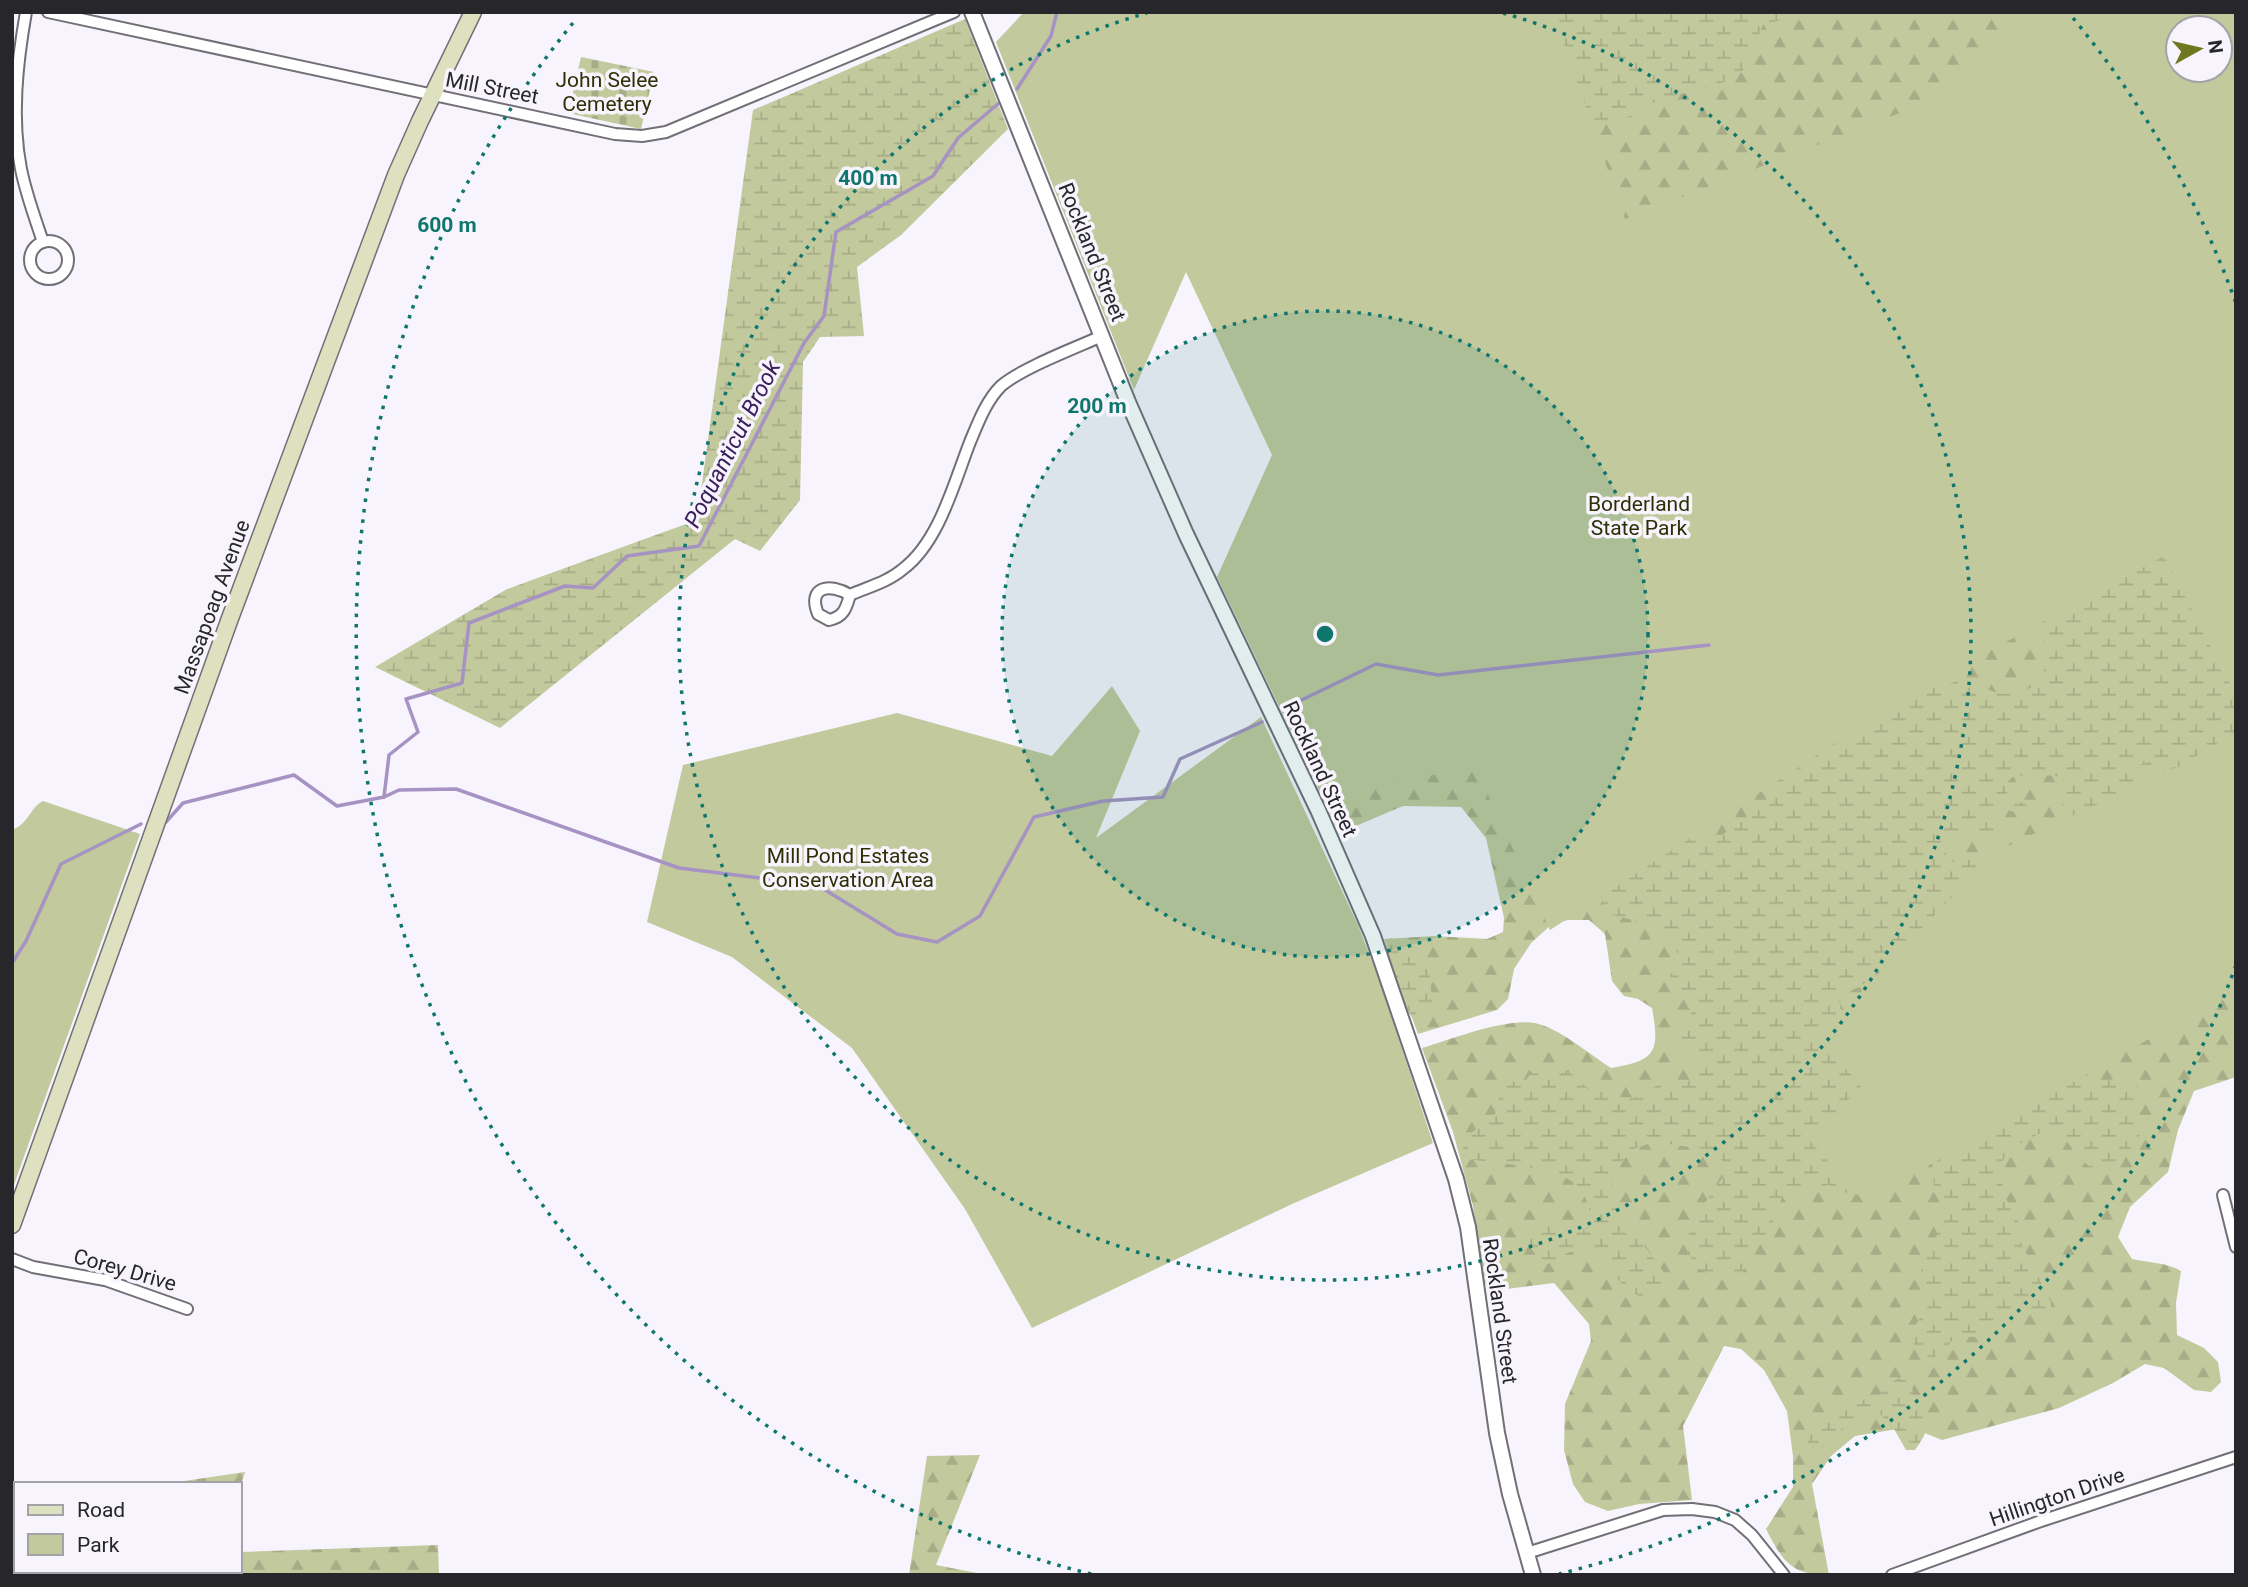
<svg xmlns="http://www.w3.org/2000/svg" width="2248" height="1587" font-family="Roboto,sans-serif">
<defs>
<pattern id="forest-firs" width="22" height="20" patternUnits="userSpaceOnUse" patternTransform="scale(1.75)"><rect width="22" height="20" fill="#c2c99c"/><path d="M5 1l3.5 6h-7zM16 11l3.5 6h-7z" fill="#a7ac87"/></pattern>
<pattern id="wetland-marsh" width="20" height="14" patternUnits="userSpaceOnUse" patternTransform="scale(1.75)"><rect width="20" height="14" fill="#c2c99c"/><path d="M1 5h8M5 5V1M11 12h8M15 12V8" fill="none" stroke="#a7ac87"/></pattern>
<pattern id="cemetery-stones" width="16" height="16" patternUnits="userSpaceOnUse" patternTransform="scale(1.75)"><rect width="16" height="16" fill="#c2c99c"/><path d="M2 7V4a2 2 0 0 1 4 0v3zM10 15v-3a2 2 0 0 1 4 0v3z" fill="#a7ac87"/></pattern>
</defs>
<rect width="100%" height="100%" fill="#f7f4fd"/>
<g fill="url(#forest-firs)" fill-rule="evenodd">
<path d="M1369,12H2236V1077L2194,1091L2178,1130L2168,1172L2130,1207L2118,1237L2132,1259C2149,1263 2166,1262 2181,1271L2176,1303L2177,1335L2204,1348L2218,1362L2221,1382L2211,1392L2194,1390L2164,1368L2145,1364L2113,1383L2059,1408L1942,1440L1910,1427L1855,1436L1831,1456L1812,1484L1829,1575C1791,1575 1783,1562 1766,1529L1793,1487V1456L1787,1411L1764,1370L1741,1349L1724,1346L1683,1426L1692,1500L1639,1504L1608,1511L1585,1502L1573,1484L1564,1450L1565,1404L1591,1341L1589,1324L1554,1283L1499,1290L1484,1285L1473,1206L1453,1132L1422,1048C1452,1039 1505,1018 1535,1023C1559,1028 1589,1054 1611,1068C1656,1061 1660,1052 1652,1008L1638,999L1624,996L1612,981L1605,934L1589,920H1568L1552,924L1531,943L1514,969L1508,999L1497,1010L1418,1034L1384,939L1434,936L1487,939L1503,932L1504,918L1486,838L1461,807L1403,806L1344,831L1227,592L1373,192ZM2178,28H2220V70H2178Z"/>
<polygon points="980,1455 936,1565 987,1575 909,1575 927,1456"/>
<polygon points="245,1472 240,1487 240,1484 164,1484"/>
<polygon points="12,1504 16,1504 16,1571 240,1571 240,1552 438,1545 439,1575 12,1575"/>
</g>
<g fill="url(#wetland-marsh)">
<polygon points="1525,12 1795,12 1791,17 1763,25 1742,72 1732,79 1708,88 1662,98 1628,117 1607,122 1602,128 1594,131"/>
<polygon points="965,19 1008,129 901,235 857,267 864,336 820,337 803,362 800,500 760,551 735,539 500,728 375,667 507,589 697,520 753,110"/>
<path d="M2236,239V786L2185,766L2167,770L2151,762L2138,765L2129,794L2084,818L2063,814C2060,801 2066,790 2062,778C2048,772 2030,778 2015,775L2006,783L2007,793L2029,807L2030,811L2028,815L2003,809L1996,811L1994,815L2004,830L2003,834L1998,837C1982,836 1957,830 1944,843L1945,852L1950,861L1956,862L2002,853L1890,962L1860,987L1841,994C1836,1011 1848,1023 1856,1036L2088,1073L2090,1080C2106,1085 2119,1075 2135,1076L2138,1085L2134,1103L2142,1131C2129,1153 2122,1162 2098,1172L2079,1159L2065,1138L2053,1132L2039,1134L2014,1146L2005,1156L2001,1166L2004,1196L2018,1218L2020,1241L2051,1302V1310L2048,1314L2039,1315L2016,1310L1985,1334L1974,1337L1956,1336L1945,1349L1932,1359C1900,1341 1911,1331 1929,1305C1927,1295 1921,1282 1921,1272C1921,1262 1929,1251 1934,1242C1941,1229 1946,1197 1934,1186L1932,1162L1866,1195L1849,1194L1829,1185L1784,1192L1769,1233L1755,1247L1743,1272L1718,1276L1700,1270L1688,1254L1686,1242L1695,1217L1725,1174L1724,1162L1710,1150L1654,1142L1636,1148L1614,1169L1611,1182L1619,1212L1663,1271L1665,1289L1659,1297C1618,1306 1609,1246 1574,1251C1565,1253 1556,1260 1548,1264L1532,1250L1525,1229C1545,1210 1572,1241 1592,1226C1591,1212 1586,1191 1573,1182C1549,1166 1495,1163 1466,1159L1462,1156C1463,1130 1479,1131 1493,1116C1502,1107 1496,1094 1502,1083L1526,1080L1534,1069L1550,1063L1575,1076L1589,1090L1597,1089L1627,1099L1637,1097L1658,1085L1688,1082L1696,1068L1695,1057L1676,1046L1672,1037L1675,1030L1686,1024L1692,1011L1686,995L1675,987L1670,976L1678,962C1676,922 1639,924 1608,913L1604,910L1600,885L1696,816L1706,835H1722L1756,812L1769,798L1768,786L1752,761L1931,682C1944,689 1951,680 1964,681C1975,682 1985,689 1995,692C2027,701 2044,681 2049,652L2043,639L2032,623Z"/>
<path d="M1391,938L1405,946L1429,968L1432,1001L1421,1025L1417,1024C1404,1009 1383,961 1387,941Z"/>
<path d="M1899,1378H1906C1913,1386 1912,1390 1914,1399C1921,1426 1937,1420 1915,1450H1906L1893,1427L1876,1410C1864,1413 1842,1427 1833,1437C1826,1443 1826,1448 1816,1449L1808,1443V1434L1831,1409L1839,1405L1877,1397L1890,1383Z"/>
</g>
<polygon fill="url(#cemetery-stones)" points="581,57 654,72 641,129 568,113"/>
<g fill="#c2c99c" fill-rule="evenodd">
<path d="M1024,12H1553L1625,219L1918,106L1977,63L2019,17L2020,12H2236V696L2164,556L1909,695L1550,930L1475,766L1323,798L1217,577L1272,455L1186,272L1134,390L996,42ZM2178,28H2220V70H2178Z"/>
<polygon points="1112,686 1140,731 1096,838 1261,717 1358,925 1380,982 1433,1143 1292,1204 1032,1328 965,1209 852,1048 732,957 647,922 683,765 897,713 1052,756"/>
<polygon points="2236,732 2236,989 1865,1202 1810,1141 1862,1085 1815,1040 1995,852 2180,766"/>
<path d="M43,801L140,834L12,1190V830C30,823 29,808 43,801Z"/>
</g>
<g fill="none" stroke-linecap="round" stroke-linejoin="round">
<g stroke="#a692c3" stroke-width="3.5">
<polyline points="1017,89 1051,36 1057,12"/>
<polyline points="1285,708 1376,664 1438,675 1709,645"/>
<polyline points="384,797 389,755 418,732 406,699 462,683 469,623 565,586 593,588 627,556 699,546 804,343 824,316 836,232 933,176 958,138 999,103"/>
<polyline points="166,822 183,803 294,775 337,806 384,797 399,790 456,789 679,868 817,885 897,934 937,942 980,916 1034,817 1103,801 1163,797 1180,759 1262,722"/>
<polyline points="12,963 26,941 61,864 141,824"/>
</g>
<defs>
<g id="minor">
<path d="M26,12C17,63 11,118 21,169C26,194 35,218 43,242"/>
<polyline points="48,12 615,134 642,136 666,132 954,12"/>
<circle cx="49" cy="260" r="19"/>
<path d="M850,595C846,608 844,617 829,620L818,614C807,586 830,583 850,595C868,587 888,582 903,569C939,542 954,483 970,442C978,423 986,401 1001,386C1022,368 1075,348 1102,336"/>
<polyline points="2223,1195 2236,1247"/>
<polyline points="12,1259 33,1267 105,1280 187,1309"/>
<polyline points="1527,1553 1663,1510 1692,1509 1715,1512 1735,1520 1752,1535 1784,1575"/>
<polyline points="1892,1575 2041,1521 2236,1457"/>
</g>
<polyline id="tertiary" points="972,12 1128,402 1186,534 1318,810 1373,936 1456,1179 1468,1227 1497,1433 1510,1494 1533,1575"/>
<polyline id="secondary" points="12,1225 229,621 396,175 420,121 473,12"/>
</defs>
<use href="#minor" stroke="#726f77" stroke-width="14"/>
<use href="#tertiary" stroke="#726f77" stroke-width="18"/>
<use href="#secondary" stroke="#726f77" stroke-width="19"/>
<use href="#minor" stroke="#fff" stroke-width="10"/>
<use href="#tertiary" stroke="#fff" stroke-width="14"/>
<use href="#secondary" stroke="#dee1c0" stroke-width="16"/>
</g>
<circle cx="1325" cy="634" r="323" fill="#0f766e" fill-opacity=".12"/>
<g fill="none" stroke="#0f766e" stroke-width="3.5" stroke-dasharray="3.5 7">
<circle cx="1325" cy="634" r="323"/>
<path d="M1503 13A646 646 0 1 1 1147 13"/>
<path d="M2236 965A969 969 0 0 1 1559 1574M1091 1574A969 969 0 0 1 577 18M2073 18A969 969 0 0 1 2236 303"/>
</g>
<g text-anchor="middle" stroke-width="7" stroke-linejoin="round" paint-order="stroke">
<g font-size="21" fill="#2c3005" stroke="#f7f4fd">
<text x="607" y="87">John Selee<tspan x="607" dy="24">Cemetery</tspan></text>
<text x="1639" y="511">Borderland<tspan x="1639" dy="24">State Park</tspan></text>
<text x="848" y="863">Mill Pond Estates<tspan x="848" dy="24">Conservation Area</tspan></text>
</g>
<g font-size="21" fill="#27262a" stroke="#f7f4fd">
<text transform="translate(492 88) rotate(11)" y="7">Mill Street</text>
<text transform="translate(1092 252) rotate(68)" y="7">Rockland Street</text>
<text transform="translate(212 607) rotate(-70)" y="7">Massapoag Avenue</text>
<text transform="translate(1320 769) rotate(65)" y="7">Rockland Street</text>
<text transform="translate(125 1270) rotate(16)" y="7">Corey Drive</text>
<text transform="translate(1500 1311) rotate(82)" y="7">Rockland Street</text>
<text transform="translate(2057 1497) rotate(-19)" y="7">Hillington Drive</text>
</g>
<g font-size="23" font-style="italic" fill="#3c205c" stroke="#f7f4fd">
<text transform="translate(732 444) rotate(-63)" y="8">Poquanticut Brook</text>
</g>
</g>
<circle cx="1325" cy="634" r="10" fill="#0f766e" stroke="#f7f4fd" stroke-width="3.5"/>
<g font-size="21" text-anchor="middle" font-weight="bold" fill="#0f766e" stroke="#f7f4fd" stroke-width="7" stroke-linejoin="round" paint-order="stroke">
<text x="868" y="185">400 m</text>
<text x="447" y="232">600 m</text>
<text x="1097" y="413">200 m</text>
</g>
<rect width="2248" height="1587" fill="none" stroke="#27262a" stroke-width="28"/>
<rect x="14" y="1482" width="228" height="91" fill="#f7f4fd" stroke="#a4a2a9" stroke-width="2"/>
<rect x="28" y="1505" width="35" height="10" fill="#dee1c0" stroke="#a4a2a9" stroke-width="2"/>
<text x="77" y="1517" font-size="21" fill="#27262a">Road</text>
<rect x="28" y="1534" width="35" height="21" fill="#c2c99c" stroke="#a4a2a9" stroke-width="2"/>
<text x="77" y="1552" font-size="21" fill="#27262a">Park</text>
<g transform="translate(2199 49) rotate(82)"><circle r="33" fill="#f7f4fd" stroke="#a4a2a9" stroke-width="2"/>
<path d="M0-5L12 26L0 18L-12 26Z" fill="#6f7721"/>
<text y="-10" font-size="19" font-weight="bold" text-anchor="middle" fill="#27262a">N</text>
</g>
</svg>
